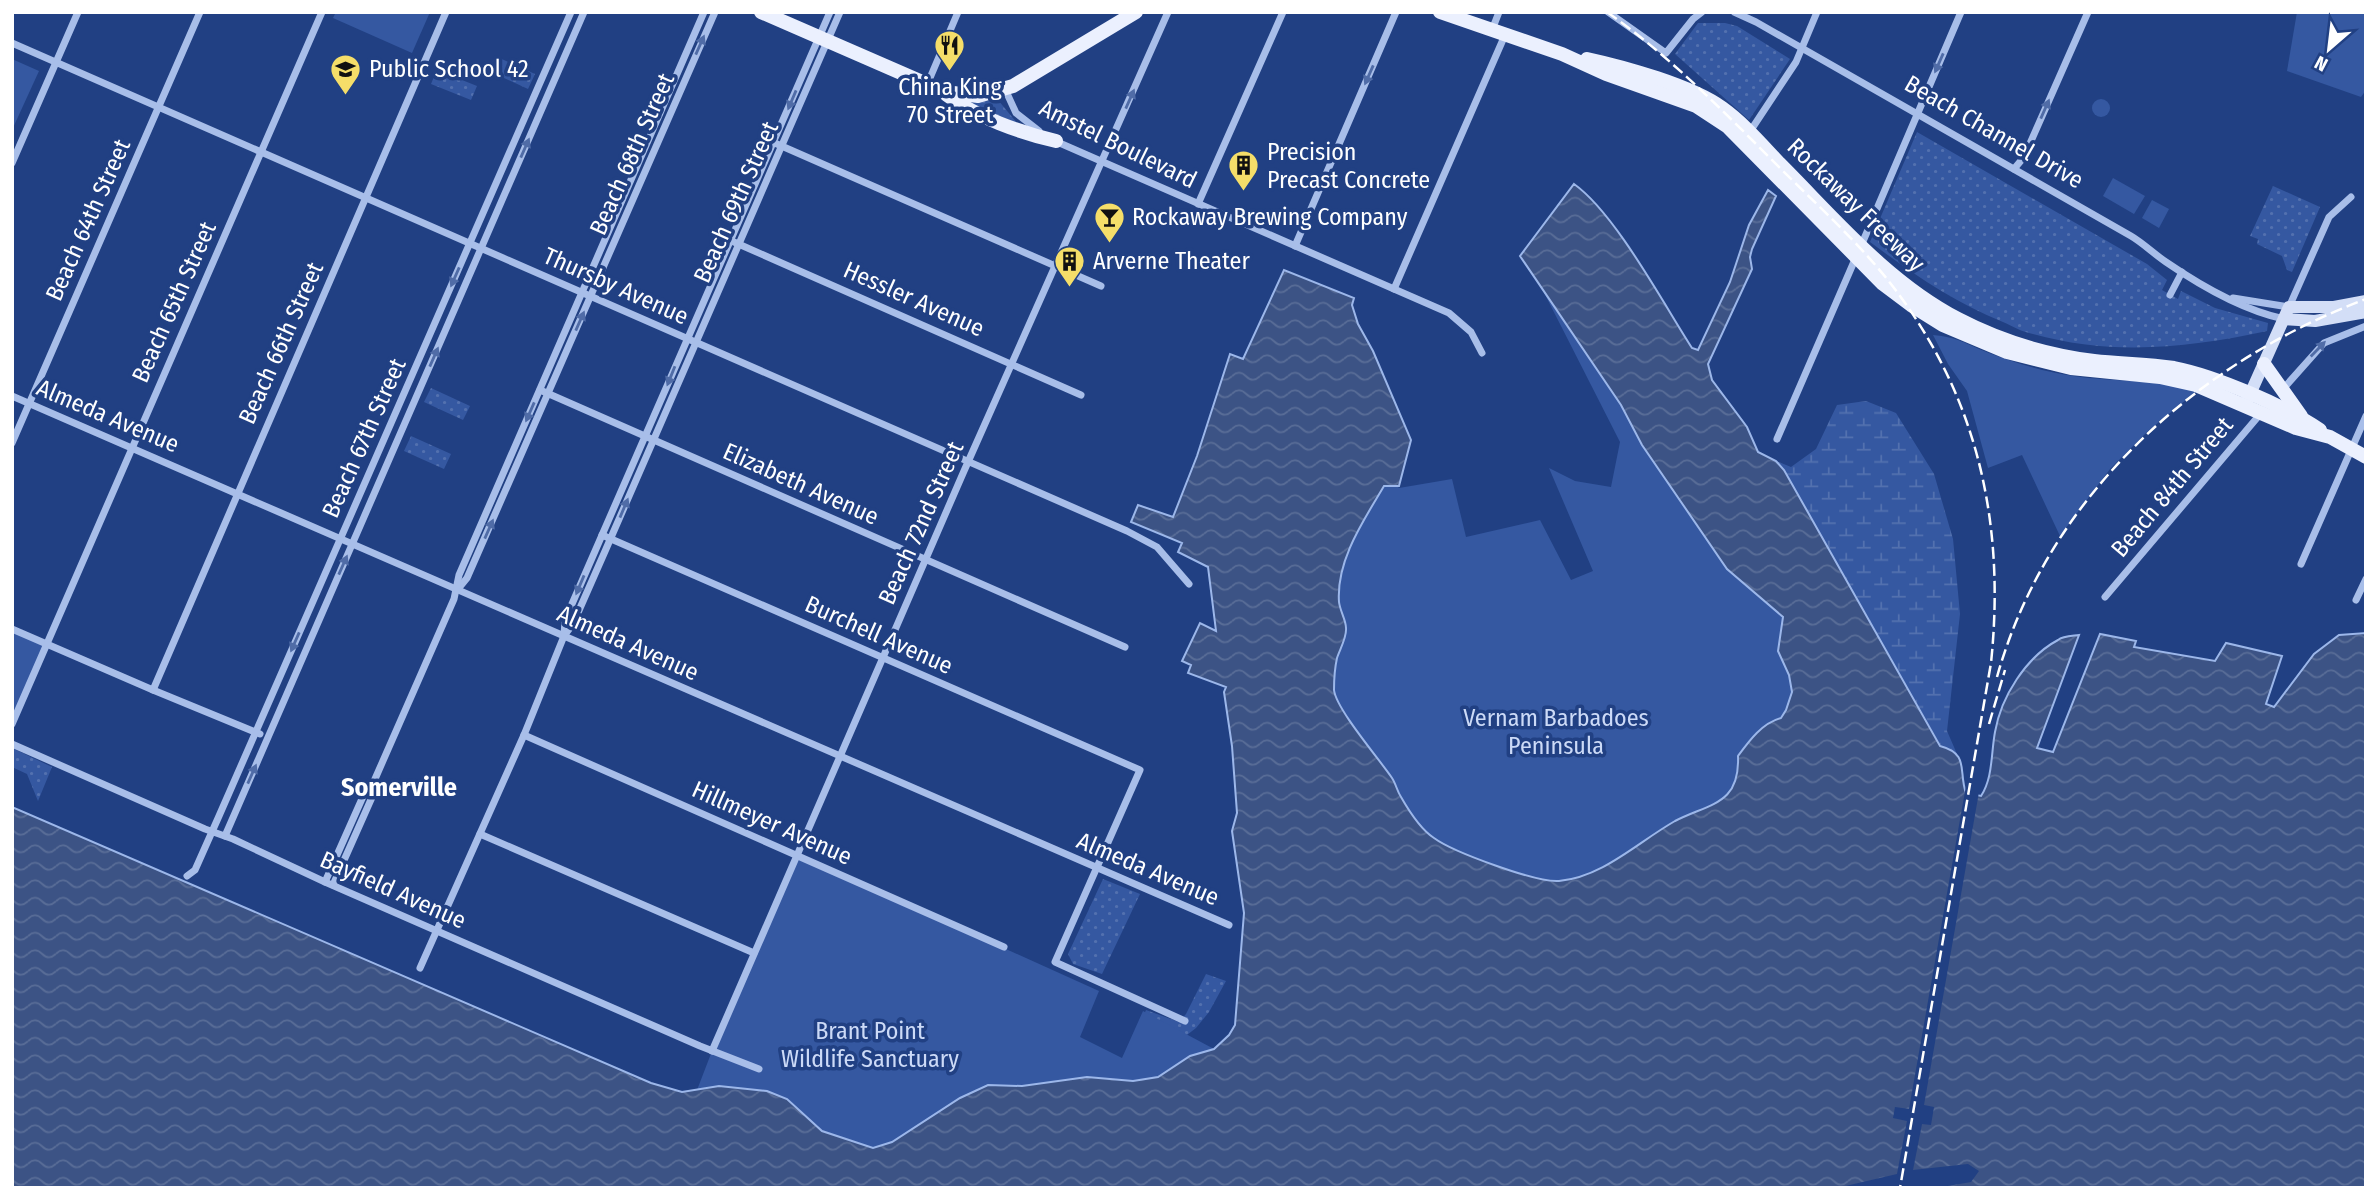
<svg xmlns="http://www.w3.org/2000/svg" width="2378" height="1200" font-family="'Fira Sans Condensed',sans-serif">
<defs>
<pattern id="grass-dots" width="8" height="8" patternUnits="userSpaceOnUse" patternTransform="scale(1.75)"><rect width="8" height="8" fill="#3558a1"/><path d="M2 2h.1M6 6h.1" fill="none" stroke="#5371af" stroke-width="1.8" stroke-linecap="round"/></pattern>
<pattern id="wetland-marsh" width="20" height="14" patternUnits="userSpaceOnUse" patternTransform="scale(1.75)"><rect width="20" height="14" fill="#3558a1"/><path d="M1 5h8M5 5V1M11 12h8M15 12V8" fill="none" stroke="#5371af"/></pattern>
<pattern id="water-waves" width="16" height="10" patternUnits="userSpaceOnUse" patternTransform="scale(1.75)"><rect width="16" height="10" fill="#3c5385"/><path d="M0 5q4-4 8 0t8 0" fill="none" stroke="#596d97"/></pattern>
</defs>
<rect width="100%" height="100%" fill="#214083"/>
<g fill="url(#grass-dots)">
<polygon points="1698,23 1725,23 1737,26 1790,59 1749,120 1675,54"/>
<polygon points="495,56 535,74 528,89 489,71"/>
<polygon points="437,70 477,86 471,100 431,84"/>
<polygon points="998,100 1017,123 967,103"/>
<path d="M1917,132L2147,264L2167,280L2162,290L2178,299L2181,291L2215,308L2268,323L2267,331C2188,348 2112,356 2033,334C2022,332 2012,326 2003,322C1952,301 1913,274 1870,242Z"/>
<polygon points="2273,186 2320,207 2292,272 2287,270 2282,256 2257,244 2258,239 2250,236"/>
<polygon points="431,388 470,406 463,420 424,402"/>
<polygon points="411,436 451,454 444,469 404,451"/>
<polygon points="12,748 52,767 38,801 27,774 12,767"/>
<polygon points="1103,879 1140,894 1102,974 1073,964 1068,954"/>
<polygon points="1206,974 1226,981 1209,1012 1196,1028 1161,1055 1127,1055 1146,1010 1179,1022 1186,1014"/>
</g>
<polygon fill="url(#wetland-marsh)" points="1866,401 1896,413 1934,474 1953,539 1960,614 1947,731 1957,754 1941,746 1784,470 1776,461 1791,467 1816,449 1837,405"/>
<g fill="#3558a1">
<polygon points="336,12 430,12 412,53 333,18"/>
<polygon points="2297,12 2366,14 2366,90 2361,97 2287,71"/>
<polygon points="12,59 39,71 12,130"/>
<circle cx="2101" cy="108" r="9"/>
<polygon points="2113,178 2145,196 2134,214 2103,196"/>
<polygon points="2152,200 2169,209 2159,228 2142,218"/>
<polygon points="1532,269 1790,608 1809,680 1744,794 1659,844 1556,888 1484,870 1428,840 1334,721 1329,589 1380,484 1395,484 1399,488 1452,479 1466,537 1540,520 1571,580 1593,571 1549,468 1575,481 1611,487 1620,442"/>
<path d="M1933,335C1958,337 1966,344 1989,353C2015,363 2045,372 2073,376C2114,382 2156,379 2197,391L2148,431L2110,469L2060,536L2022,455L1988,468L1967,391L1948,364Z"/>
<polygon points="12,629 47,644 12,724"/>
<polygon points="798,855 1099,991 1080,1037 1122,1058 1143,1011 1214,1049 1201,1179 674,1150 712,1051"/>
</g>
<path fill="url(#water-waves)" stroke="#9cb7ea" stroke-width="2" d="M1574,184C1615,213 1663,303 1692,348L1698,350L1730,282L1749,225L1768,190L1776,196L1752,249L1750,257L1752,269L1708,364L1712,380L1747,427L1758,452L1776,461L1784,470L1940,746C1970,754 1958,771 1966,793L1981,796C1993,778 1991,753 1995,732C2001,697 2026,657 2058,640C2063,636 2072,636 2079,635L2037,748L2053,752L2100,634L2136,641L2134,647L2215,661L2226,643L2282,656L2266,704L2274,707L2314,654L2339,635L2366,633V1188H12V807L651,1083L682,1092L719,1086L767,1091L787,1099L822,1131L873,1148L892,1142L960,1098L988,1085L1022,1086L1087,1077L1133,1081L1158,1077L1190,1056L1214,1049L1229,1035L1235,1025L1244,913L1232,831L1237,813L1232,746L1224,692L1226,687L1188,673L1191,665L1182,661L1200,623L1216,631L1208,567L1178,552L1182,543L1131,522L1138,505L1173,517L1197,456L1230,354L1243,359L1284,270L1354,298L1352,305L1358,324L1373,351L1411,440L1399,486H1384C1364,520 1336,560 1339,602C1340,611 1346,620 1346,628C1347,637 1340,649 1337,658C1335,667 1334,680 1334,690C1336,709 1380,760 1392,778C1396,784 1397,791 1401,797C1409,811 1420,829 1434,838C1453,852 1537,883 1559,881C1603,877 1638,842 1675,821C1710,803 1740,805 1738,756C1749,741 1762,723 1781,718L1786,710L1792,692L1789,675L1778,651L1783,617L1727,569L1642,445L1621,405L1520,256Z"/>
<polygon fill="#214083" points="1967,780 1969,790 1979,792 1924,1105 1934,1107 1931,1125 1922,1124 1913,1170 1968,1164 1979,1171 1971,1182 1936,1188 1837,1188 1897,1174 1907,1121 1893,1118 1895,1107 1909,1109"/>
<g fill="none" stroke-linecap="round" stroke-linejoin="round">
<g stroke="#a8bee9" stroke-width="7">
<polyline points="1608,12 1666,53 1693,19 1702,12"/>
<path d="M1734,12L1756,22L2131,236C2143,243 2154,254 2166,262C2201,286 2242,310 2284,319"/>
<polyline points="1492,30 1499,12"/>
<polyline points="12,43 1127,531 1157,547 1189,584"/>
<polyline points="927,85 958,12"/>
<polyline points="1005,89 1016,113 1039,131"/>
<polyline points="1749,133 1796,62 1817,12"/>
<polyline points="1055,141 1449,313 1471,332 1482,353"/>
<polyline points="777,144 1101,286"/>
<polyline points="12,163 78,12"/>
<polyline points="2014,169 2024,157 2088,12"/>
<polyline points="1198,204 1283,12"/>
<polyline points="734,242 1081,395"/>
<polyline points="1295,246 1396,12"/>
<polyline points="1861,246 1961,12"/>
<polyline points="1394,289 1505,35"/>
<polyline points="2170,295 2182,272"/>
<polyline points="2233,298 2289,307 2329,217 2351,197"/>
<polyline points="2283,389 2324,343 2366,326"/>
<polyline points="540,390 1125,647"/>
<polyline points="12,396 1229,925"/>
<polyline points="1777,439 1856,257"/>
<polyline points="12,443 200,12"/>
<polyline points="602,535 1140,770 1055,962 1185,1021"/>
<polyline points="2301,564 2366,416"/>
<polyline points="458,589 467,578 715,12"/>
<polyline points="2105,597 2262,412"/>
<polyline points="2356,600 2366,579"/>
<polyline points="12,629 153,690 260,734"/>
<polyline points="564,636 565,620 830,12"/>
<polyline points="153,690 446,12"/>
<polyline points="12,724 322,12"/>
<polyline points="524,735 1004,947"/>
<polyline points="12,744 205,829 233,839 325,882 700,1046 759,1069"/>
<polyline points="480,834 754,953"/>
<polyline points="225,836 584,12"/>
<polyline points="187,876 195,870 219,816 571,12"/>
<polyline points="325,882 365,792 375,780"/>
<polyline points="333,885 373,795 375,779 454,599 459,575 704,12"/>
<polyline points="420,968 524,735 564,636 573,624 606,549 840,12"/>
<polyline points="712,1051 964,471 1168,12"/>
</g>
<g stroke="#d3def7" stroke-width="12">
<polyline points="2284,319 2315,321 2366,312"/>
<polyline points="2247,401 2289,307 2334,307 2366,301"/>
</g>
<g stroke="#ebf0fe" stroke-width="14">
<polyline points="761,12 945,92 978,96 1013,86 1136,12"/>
<polyline points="1440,12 1562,54 1606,74 1696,106 1728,127 1883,284 1911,305 1943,325 2007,352 2071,368 2160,377 2196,385 2296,428 2330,437 2366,457"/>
<path d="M1587,59C1624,67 1692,86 1722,108C1743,123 1761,144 1779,163C1835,219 1887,282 1958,319C2000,341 2047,355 2094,361C2121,364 2147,364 2174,368C2215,376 2285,406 2320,430"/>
<path d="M947,95C976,117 1021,133 1056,141"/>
<polyline points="2264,364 2301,416"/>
</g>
<g stroke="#fff" stroke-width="2.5" stroke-dasharray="12 5" stroke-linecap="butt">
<path d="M1607,12C1671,57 1725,113 1780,168C1821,209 1866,249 1900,296C1980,405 2005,529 1991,663L1900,1188"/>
<path d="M1997,677C2047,498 2195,363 2366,299"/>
<polyline points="1989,724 2005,670"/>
</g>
</g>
<defs><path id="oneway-solid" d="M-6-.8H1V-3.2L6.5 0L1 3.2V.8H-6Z" transform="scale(1.75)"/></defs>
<g fill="#506ca7">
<use href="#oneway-solid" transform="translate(700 45) rotate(-66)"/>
<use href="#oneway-solid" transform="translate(1939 63) rotate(114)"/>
<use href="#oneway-solid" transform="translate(1369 75) rotate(114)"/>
<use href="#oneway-solid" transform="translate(1130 99) rotate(-66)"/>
<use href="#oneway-solid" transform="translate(792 100) rotate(113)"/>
<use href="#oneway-solid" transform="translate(2045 109) rotate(-66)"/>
<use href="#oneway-solid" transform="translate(525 148) rotate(-66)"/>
<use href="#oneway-solid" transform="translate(455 277) rotate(114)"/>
<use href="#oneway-solid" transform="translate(580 321) rotate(-66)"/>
<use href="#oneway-solid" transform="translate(2318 349) rotate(-46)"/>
<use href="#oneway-solid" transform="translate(434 357) rotate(-66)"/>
<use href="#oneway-solid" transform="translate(671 376) rotate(112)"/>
<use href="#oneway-solid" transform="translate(530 412) rotate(114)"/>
<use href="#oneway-solid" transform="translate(624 508) rotate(-67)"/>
<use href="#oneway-solid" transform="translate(489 529) rotate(-66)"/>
<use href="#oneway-solid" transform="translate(343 565) rotate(-66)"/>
<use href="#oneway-solid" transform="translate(580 585) rotate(113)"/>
<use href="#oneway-solid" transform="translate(295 642) rotate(114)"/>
<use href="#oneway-solid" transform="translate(252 774) rotate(-66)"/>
</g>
<defs>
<symbol id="restaurant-pin" viewBox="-11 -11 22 30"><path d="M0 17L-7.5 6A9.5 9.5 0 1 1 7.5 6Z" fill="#f5de69" stroke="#214083"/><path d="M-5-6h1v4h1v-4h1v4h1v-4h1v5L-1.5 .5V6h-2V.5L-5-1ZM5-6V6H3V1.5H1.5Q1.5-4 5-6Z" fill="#111"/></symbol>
<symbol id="school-pin" viewBox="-11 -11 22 30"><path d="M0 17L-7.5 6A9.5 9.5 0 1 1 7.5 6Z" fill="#f5de69" stroke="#214083"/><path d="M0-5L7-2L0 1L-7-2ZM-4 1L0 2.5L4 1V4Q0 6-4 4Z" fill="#111"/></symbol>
<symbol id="building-pin" viewBox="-11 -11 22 30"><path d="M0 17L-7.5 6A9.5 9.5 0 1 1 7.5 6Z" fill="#f5de69" stroke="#214083"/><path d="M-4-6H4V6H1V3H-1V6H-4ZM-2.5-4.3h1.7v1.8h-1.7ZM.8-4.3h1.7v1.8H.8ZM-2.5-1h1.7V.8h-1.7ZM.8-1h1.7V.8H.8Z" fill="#111"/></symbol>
<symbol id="bar-pin" viewBox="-11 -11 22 30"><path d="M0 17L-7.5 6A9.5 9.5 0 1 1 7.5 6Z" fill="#f5de69" stroke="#214083"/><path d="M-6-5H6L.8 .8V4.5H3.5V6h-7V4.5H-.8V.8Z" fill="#111"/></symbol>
</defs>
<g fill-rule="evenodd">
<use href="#restaurant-pin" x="932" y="28" width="35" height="47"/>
<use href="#school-pin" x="328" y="52" width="35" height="47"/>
<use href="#building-pin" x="1226" y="148" width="35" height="47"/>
<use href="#bar-pin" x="1092" y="200" width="35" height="47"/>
<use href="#building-pin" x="1052" y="244" width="35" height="47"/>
</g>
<g text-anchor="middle" stroke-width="7" stroke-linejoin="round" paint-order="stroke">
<g font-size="24" fill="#fff" stroke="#214083" text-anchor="start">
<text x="369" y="77">Public School 42</text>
<text x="950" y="95" text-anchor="middle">China King<tspan x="950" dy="28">70 Street</tspan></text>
<text x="1267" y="160">Precision<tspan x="1267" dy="28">Precast Concrete</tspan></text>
<text x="1132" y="225">Rockaway Brewing Company</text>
<text x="1093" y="269">Arverne Theater</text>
</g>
<g font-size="24" fill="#fff" stroke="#214083">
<text transform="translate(1994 132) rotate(30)" y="8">Beach Channel Drive</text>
<text transform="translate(1118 144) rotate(26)" y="8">Amstel Boulevard</text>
<text transform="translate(632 154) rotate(-66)" y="8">Beach 68th Street</text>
<text transform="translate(736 202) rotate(-66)" y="8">Beach 69th Street</text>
<text transform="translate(1856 205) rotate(44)" y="8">Rockaway Freeway</text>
<text transform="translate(88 220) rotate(-66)" y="8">Beach 64th Street</text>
<text transform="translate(616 286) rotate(24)" y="8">Thursby Avenue</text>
<text transform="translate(914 299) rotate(24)" y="8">Hessler Avenue</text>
<text transform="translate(174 302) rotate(-66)" y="8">Beach 65th Street</text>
<text transform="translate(281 343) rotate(-66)" y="8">Beach 66th Street</text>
<text transform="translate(108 416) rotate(23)" y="8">Almeda Avenue</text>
<text transform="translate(364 438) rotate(-66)" y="8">Beach 67th Street</text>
<text transform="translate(801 484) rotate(24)" y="8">Elizabeth Avenue</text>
<text transform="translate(2172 487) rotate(-50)" y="8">Beach 84th Street</text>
<text transform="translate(921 523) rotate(-66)" y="8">Beach 72nd Street</text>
<text transform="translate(879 635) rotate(24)" y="8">Burchell Avenue</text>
<text transform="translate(628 643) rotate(24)" y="8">Almeda Avenue</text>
<text transform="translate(772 823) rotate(24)" y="8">Hillmeyer Avenue</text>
<text transform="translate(1148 869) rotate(23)" y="8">Almeda Avenue</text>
<text transform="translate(393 890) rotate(24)" y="8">Bayfield Avenue</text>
</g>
<g font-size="24" fill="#ccdaf7" stroke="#214083">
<text x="1556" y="726">Vernam Barbadoes<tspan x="1556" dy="28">Peninsula</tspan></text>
<text x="870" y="1039">Brant Point<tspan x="870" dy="28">Wildlife Sanctuary</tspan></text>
</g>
<g font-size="26" font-weight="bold" fill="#fff" stroke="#214083">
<text x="399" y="796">Somerville</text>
</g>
</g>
<rect width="2378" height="1200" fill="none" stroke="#ffffff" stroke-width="28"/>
<g transform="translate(2329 49) rotate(208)" stroke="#214083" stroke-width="5" paint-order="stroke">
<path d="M0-5L12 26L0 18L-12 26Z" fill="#ffffff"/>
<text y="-10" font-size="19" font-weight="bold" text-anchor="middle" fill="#ffffff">N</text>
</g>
</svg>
